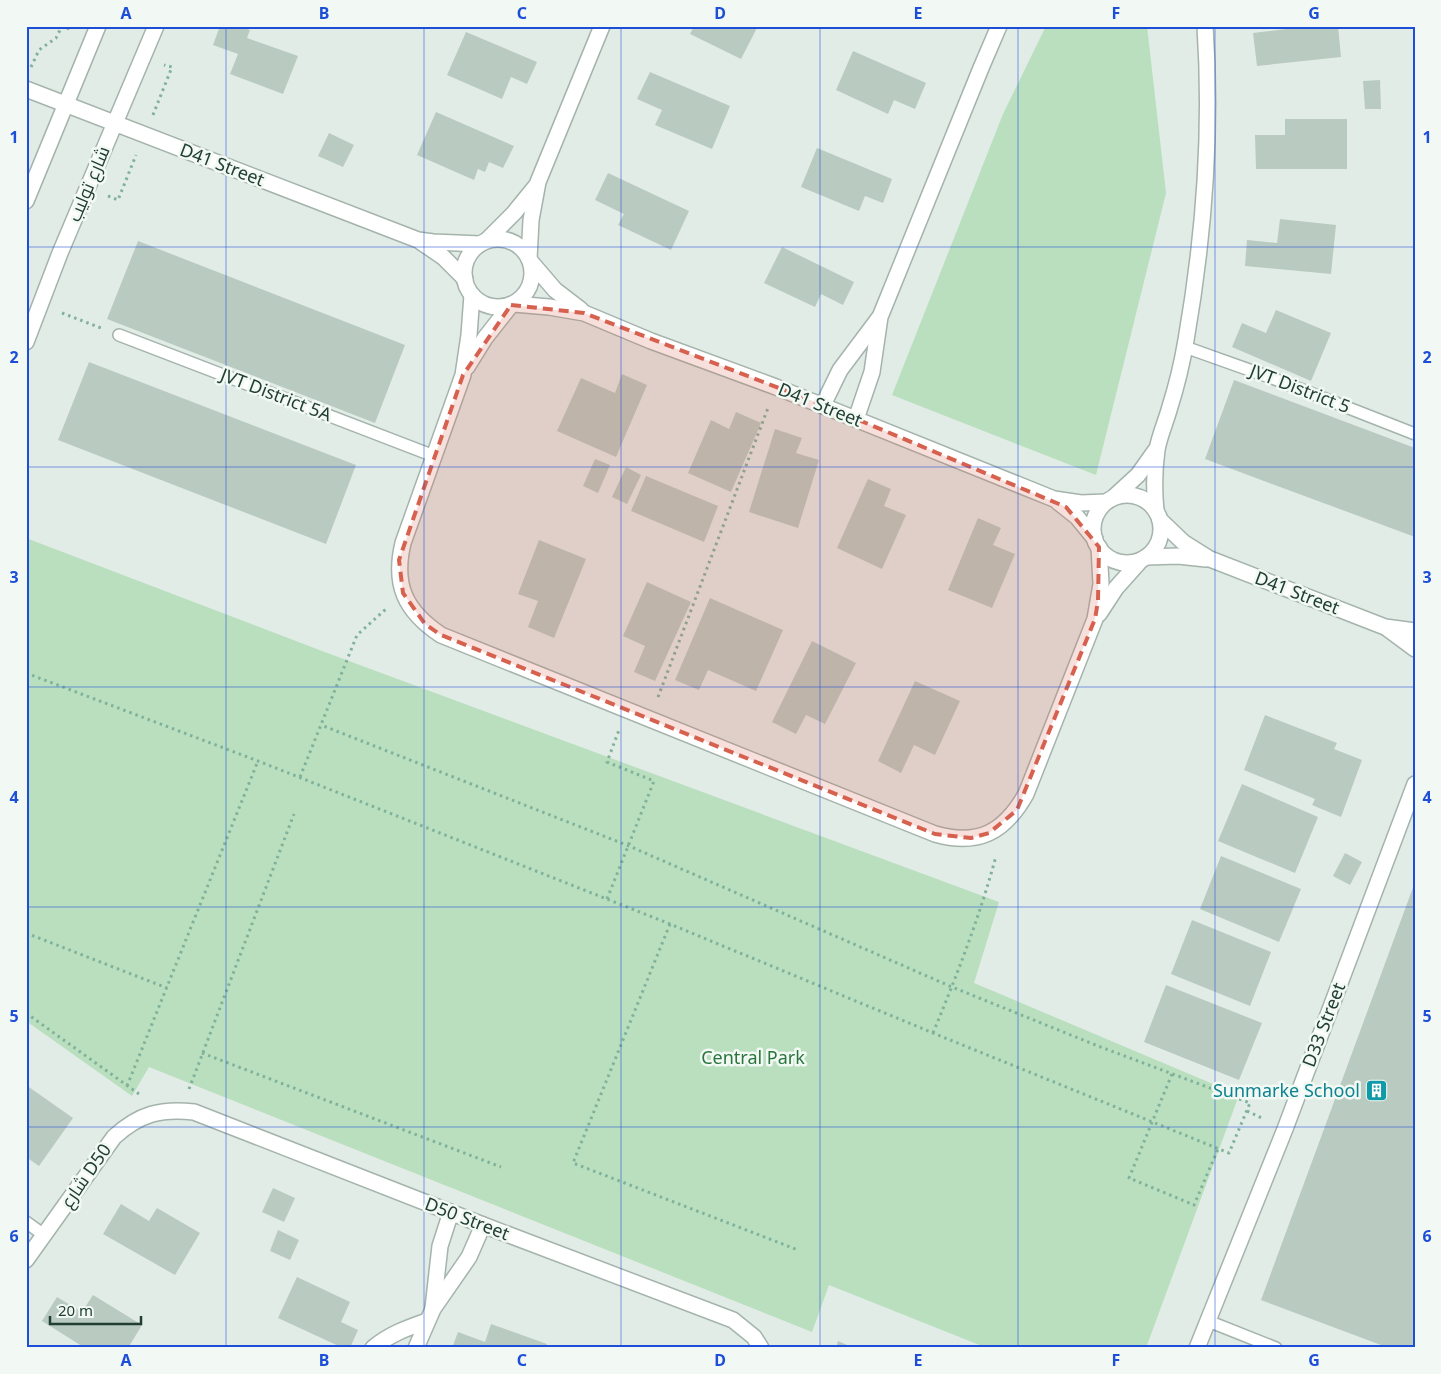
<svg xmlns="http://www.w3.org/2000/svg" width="1441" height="1374" font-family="'Noto Sans',Cairo,sans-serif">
<rect width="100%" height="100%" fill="#e1ece6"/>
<g fill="#b9dfbe">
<polygon points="1046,26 1147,26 1166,193 1096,475 892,395 1003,114"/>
<polygon points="26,538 322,651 999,902 974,983 1239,1095 1146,1348 987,1348 829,1285 812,1332 149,1067 132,1096 26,1021"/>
</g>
<g fill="#b9cac1">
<polygon points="220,26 239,26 250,30 247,38 298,56 283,94 230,74 238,54 213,45"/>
<polygon points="694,26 758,26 741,59 690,34"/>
<polygon points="1286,26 1338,26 1341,57 1257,66 1253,33 1286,29"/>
<polygon points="466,32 537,62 527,84 511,77 502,99 447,75"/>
<polygon points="853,51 926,83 915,109 894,100 888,114 836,90"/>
<polygon points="650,72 730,106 712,149 655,125 662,110 637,99"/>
<polygon points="1380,80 1381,109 1365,109 1363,81"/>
<polygon points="436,112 514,146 503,168 489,162 485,172 478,169 474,180 417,155"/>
<polygon points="1285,119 1347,119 1347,169 1256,169 1255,135 1285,135"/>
<polygon points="329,133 354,145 343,167 318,156"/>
<polygon points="817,148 892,179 883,203 865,196 859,211 801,187"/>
<polygon points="608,173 689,211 671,250 618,225 624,214 595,200"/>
<polygon points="1280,219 1336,225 1331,274 1245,266 1247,240 1277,243"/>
<polygon points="138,241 405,345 375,423 107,319"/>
<polygon points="782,247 854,282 843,305 821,294 815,307 764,283"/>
<polygon points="1276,310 1331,333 1311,381 1232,347 1242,323 1266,333"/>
<polygon points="89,362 356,465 326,544 58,440"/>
<polygon points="622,374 647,385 616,457 557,431 581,378 615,393"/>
<polygon points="1234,380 1415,448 1415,537 1205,459"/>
<polygon points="736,412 761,423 731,492 688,473 711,420 729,429"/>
<polygon points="775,429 802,438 796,453 819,460 798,528 749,512"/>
<polygon points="595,459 610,465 598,493 583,486"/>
<polygon points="626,467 641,475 627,504 612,497"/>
<polygon points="646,476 718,506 704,542 631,511"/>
<polygon points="868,479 891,489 884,506 906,515 882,569 837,548"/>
<polygon points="978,518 1001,528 993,545 1015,554 992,608 948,590"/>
<polygon points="539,540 586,559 554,638 528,627 538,601 518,594"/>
<polygon points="647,582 691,602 655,681 634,672 645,646 623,636"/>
<polygon points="710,598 783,630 756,691 708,670 699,690 675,680"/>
<polygon points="812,641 856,663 825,724 806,715 796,734 772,722"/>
<polygon points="915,681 960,701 935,755 914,745 901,773 878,761"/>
<polygon points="1265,715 1337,743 1334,749 1362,760 1341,817 1312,805 1315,799 1244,770"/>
<polygon points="1242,784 1318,817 1295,873 1218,841"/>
<polygon points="1345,853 1362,862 1350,885 1333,876"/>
<polygon points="1221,856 1301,889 1279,942 1200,909"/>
<polygon points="1415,882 1415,1348 1389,1348 1261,1300"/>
<polygon points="1192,920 1271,952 1250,1006 1171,974"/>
<polygon points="1166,985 1262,1023 1239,1080 1144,1042"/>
<polygon points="26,1085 73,1118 39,1166 26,1157"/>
<polygon points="273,1188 295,1198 284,1222 262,1212"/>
<polygon points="121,1204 149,1221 157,1208 200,1233 175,1275 103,1234"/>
<polygon points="278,1230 299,1240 290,1260 270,1251"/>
<polygon points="297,1277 350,1302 341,1322 358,1330 350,1348 343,1348 278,1318"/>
<polygon points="93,1295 142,1325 128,1348 85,1348 42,1321 57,1297 82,1312"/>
<polygon points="491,1324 547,1344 545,1348 452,1348 458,1332 485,1342"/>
<polygon points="838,1341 854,1348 836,1348"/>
</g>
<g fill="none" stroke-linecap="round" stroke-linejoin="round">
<defs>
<g id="service">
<polyline points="119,335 434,456"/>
<polyline points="1185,347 1272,378 1415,434"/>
<polyline points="26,1222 44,1235"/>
<polyline points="1208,1321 1276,1348"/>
</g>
<g id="minor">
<polyline points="26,89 418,240 433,242 480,244"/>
<circle cx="498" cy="273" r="34"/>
<polyline points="486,241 514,213 536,186"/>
<polyline points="421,242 443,257 465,279"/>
<polyline points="529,259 531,220 538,182 602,26"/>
<polyline points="531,262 555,290 581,310"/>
<path d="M472,295L469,335L463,375L403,543C393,585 405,611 441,635L935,834C978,846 1004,833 1026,794L1095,619L1101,584L1099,547"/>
<polyline points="514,304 549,307 584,313 651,341 776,387 1054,499 1081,503 1106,502"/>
<polyline points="467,367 485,338 511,305"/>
<polyline points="823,405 840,370 879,318"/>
<polyline points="856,419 872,372 880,317 981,68 999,26"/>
<circle cx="1127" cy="529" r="34"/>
<polyline points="1114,497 1138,475 1155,451"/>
<polyline points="1058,502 1077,517 1095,539"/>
<path d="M1156,511C1154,491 1154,471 1157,450C1159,437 1165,424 1169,410C1176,388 1182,364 1186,340C1204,237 1212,131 1205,26"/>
<polyline points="1160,520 1183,542 1210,559 1385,627 1415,631"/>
<polyline points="1146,557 1178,556 1206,559"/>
<polyline points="1099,614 1116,588 1141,560"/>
<polyline points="1388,629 1415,649"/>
<path d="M26,1260L114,1137C139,1114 161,1108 194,1112L483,1225L733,1320L754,1337L761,1348"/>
<polyline points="433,1308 440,1246 451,1212"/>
<path d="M373,1348C390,1334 407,1328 427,1321"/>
<polyline points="416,1348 433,1309 469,1257 483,1225"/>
<polyline points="1197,1348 1285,1129 1415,784"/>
</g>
<g id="tertiary">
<polyline points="26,201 98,26"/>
<polyline points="26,342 60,253 156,26"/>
</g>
</defs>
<use href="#service" stroke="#a4b4ac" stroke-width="14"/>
<use href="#minor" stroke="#a4b4ac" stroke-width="18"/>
<use href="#tertiary" stroke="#a4b4ac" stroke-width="18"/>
<g stroke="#80b19b" stroke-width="3" stroke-dasharray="2.5 4" stroke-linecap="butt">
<polyline points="31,67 39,50 56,38 62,26 72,30"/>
<polyline points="153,115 172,67 164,65"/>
<polyline points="108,196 118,200 136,155"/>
<polyline points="62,313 101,328"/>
<polyline points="26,673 258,761 670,924 933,1033 1229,1153 1250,1103 1098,1046 952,987 629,846 321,725"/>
<polyline points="658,697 768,408"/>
<polyline points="300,777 357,635 386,609"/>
<polyline points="607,899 654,781 607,762 619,730"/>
<polyline points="670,924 573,1163 798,1250"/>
<polyline points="26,933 167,988"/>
<polyline points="26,1013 139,1094"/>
<path d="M933,1033C957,975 980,916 996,856"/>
<polyline points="202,1053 501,1167"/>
<polyline points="1172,1074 1129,1178 1194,1205 1218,1149"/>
<polyline points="127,1086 258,761"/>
<polyline points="189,1089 294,814"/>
<polyline points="1247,1111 1264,1119"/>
</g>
<use href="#service" stroke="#fff" stroke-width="11"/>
<use href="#minor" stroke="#fff" stroke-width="15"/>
<use href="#tertiary" stroke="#fff" stroke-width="15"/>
</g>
<path fill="#d7614f" fill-opacity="0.2" stroke="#d7614f" stroke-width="4" stroke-dasharray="10 6" stroke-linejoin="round" d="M511,305L584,313L823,405L1066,507L1099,547L1098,601L1095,619L1017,810L989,833L971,838L935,834L441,635L425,624L403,593L399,560L463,375Z"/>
<path fill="none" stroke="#1d4ed8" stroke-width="1" stroke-opacity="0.55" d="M226,26V1348M424,26V1348M621,26V1348M820,26V1348M1018,26V1348M1215,26V1348M26,247H1415M26,467H1415M26,687H1415M26,907H1415M26,1127H1415"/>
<defs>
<symbol id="building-square" viewBox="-11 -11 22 22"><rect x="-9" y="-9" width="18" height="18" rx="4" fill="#0f9aa8" stroke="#f2f9f4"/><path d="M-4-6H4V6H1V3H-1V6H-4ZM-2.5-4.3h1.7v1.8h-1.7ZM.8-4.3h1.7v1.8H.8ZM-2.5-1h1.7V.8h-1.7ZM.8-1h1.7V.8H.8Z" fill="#fff"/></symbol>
</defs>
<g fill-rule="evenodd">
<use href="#building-square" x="1364" y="1078" width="25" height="25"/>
</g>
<g text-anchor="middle" stroke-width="5" stroke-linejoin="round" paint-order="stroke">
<g font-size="18" fill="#213e32" stroke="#f2f9f4">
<text transform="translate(222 165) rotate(21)" y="6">D41 Street</text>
<text transform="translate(89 184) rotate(-67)" y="6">شارع توليب</text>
<text transform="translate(1300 389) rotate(21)" y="6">JVT District 5</text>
<text transform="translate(276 395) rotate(21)" y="6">JVT District 5A</text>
<text transform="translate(820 405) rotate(22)" y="6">D41 Street</text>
<text transform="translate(1297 593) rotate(21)" y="6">D41 Street</text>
<text transform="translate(1324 1025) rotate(-69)" y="6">D33 Street</text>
<text transform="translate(86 1176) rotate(-55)" y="6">شارع D50</text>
<text transform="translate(467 1219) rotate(21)" y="6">D50 Street</text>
</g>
<g font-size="18" fill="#29763d" stroke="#f2f9f4">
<text x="753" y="1064">Central Park</text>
</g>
<g font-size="18" fill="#0d838f" stroke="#f2f9f4" text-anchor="end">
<text x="1360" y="1097">Sunmarke School</text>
</g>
</g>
<rect width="1441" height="1374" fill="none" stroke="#f2f9f4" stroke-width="55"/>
<path d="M50 1316v8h91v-8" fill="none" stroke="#213e32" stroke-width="2.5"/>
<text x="58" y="1316" font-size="15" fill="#213e32" stroke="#f2f9f4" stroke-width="4" paint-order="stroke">20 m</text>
<rect x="28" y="28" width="1386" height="1318" fill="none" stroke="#1d4ed8" stroke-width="2"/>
<g font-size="16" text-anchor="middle" font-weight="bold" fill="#1d4ed8">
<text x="126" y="19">A</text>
<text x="324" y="19">B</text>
<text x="522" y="19">C</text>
<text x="720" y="19">D</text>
<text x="918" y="19">E</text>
<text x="1116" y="19">F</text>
<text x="1314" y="19">G</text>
<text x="14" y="143">1</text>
<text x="1427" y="143">1</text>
<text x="14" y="363">2</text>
<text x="1427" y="363">2</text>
<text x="14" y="583">3</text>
<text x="1427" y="583">3</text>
<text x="14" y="803">4</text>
<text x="1427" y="803">4</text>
<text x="14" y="1022">5</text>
<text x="1427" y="1022">5</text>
<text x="14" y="1242">6</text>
<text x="1427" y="1242">6</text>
<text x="126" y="1366">A</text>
<text x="324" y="1366">B</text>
<text x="522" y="1366">C</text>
<text x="720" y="1366">D</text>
<text x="918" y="1366">E</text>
<text x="1116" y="1366">F</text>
<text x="1314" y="1366">G</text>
</g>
</svg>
